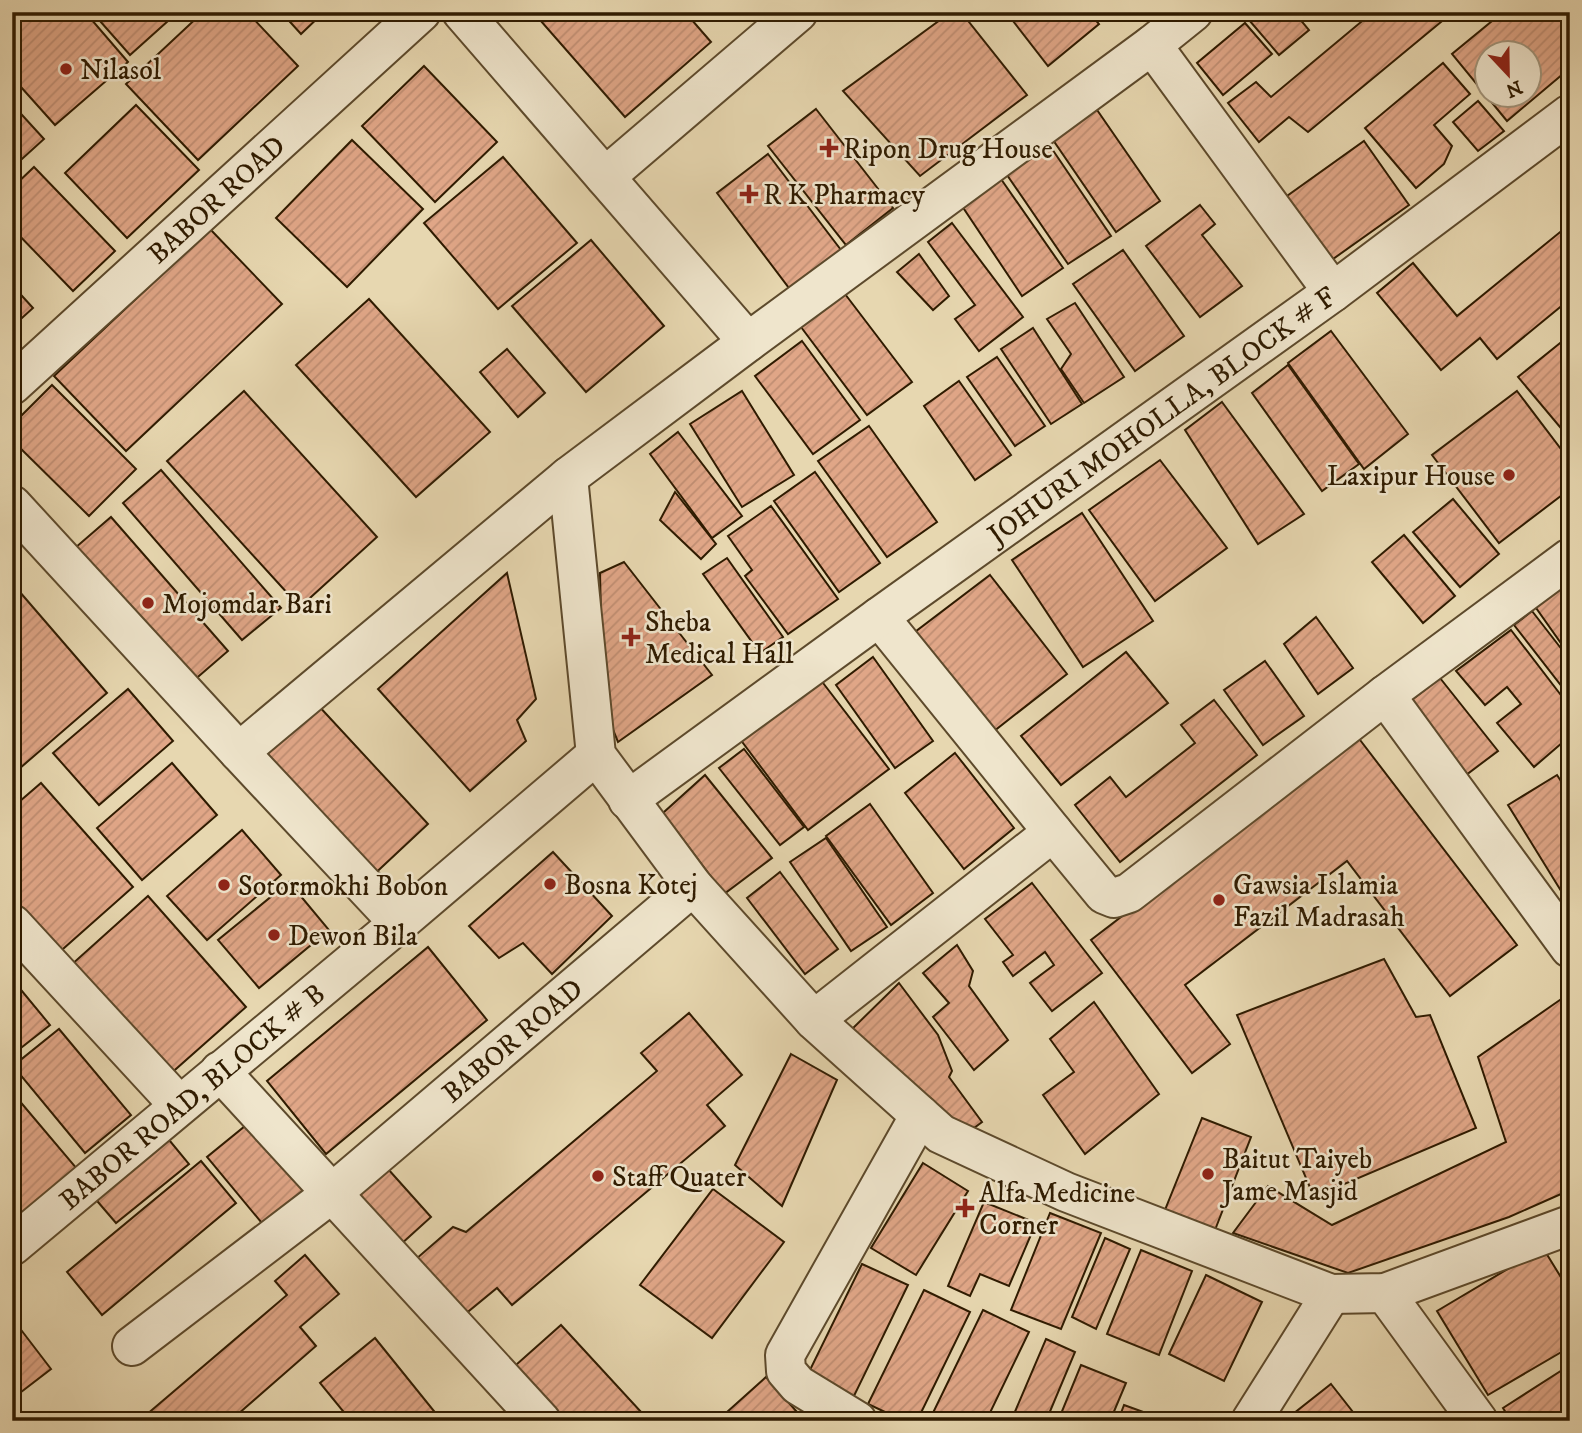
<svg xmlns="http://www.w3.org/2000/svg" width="1582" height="1433" font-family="'IM FELL DW Pica',serif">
<defs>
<pattern id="building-hatch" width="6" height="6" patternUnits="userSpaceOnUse" patternTransform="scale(1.75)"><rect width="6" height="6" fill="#e0a687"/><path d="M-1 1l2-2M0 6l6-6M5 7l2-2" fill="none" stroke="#c08e73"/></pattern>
</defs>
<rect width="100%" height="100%" fill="#e7d7b0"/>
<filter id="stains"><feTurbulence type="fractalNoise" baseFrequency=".00286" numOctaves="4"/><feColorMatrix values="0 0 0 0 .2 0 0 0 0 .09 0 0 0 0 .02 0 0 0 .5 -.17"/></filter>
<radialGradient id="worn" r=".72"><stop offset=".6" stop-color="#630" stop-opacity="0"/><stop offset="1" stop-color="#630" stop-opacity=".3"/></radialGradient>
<g fill="url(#building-hatch)" stroke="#2f1b00" stroke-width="2" fill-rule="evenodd">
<polygon points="26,12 85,12 128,62 55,125 12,77 12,24"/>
<polygon points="92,12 178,12 130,55"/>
<polygon points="203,12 247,12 298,66 198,160 126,84"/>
<polygon points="281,12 324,12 301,34"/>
<polygon points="533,12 685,12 711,42 625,117"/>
<polygon points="951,12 961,12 1027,95 920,176 843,91"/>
<polygon points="1006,12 1089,12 1099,24 1048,66"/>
<polygon points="1257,12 1294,12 1309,30 1279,55 1249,20"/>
<polygon points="1373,12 1453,12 1308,132 1289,117 1259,142 1228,103 1256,82 1271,97"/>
<path d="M1503,12H1562L1570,22V68L1507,121L1452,54ZM1488,52H1530V94H1488Z"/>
<polygon points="1245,23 1272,54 1223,95 1197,63"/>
<polygon points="1443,63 1470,94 1434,125 1452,146 1444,164 1416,188 1365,128"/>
<polygon points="424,66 497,142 435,202 362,126"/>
<polygon points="1478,101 1504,131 1478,151 1453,122"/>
<polygon points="12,104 44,139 12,168"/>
<polygon points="136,105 199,170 127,238 65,173"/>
<polygon points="1095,107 1160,201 1116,232 1051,137"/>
<polygon points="816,109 893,208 846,245 768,146"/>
<polygon points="352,140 423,209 347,287 276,218"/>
<polygon points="1364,141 1409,205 1326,264 1280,201"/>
<polygon points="1048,143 1111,236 1068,264 1005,172"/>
<polygon points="768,154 841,250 789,288 717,193"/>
<polygon points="503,157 577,243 498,309 424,223"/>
<polygon points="34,167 115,251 73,291 12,228 12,188"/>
<polygon points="1001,179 1063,268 1022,296 962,206"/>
<polygon points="1200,205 1215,224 1202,235 1242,286 1200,317 1146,246"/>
<polygon points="952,223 1023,317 979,351 955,319 975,305 928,242"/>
<polygon points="1570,224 1570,299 1497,359 1480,338 1441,370 1377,293 1413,263 1457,316"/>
<polygon points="210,229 282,304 126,451 54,376"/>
<polygon points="591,240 664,326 586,392 512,306"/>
<polygon points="1123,250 1184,336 1135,371 1073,284"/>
<polygon points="919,254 949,296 933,310 897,272"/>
<polygon points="12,285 33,308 12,327"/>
<polygon points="845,294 912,382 867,415 801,327"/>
<polygon points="369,299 490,432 416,497 296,365"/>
<polygon points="1075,303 1124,377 1084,403 1061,369 1071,354 1047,319"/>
<polygon points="1033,328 1082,404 1051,424 1001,349"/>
<polygon points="1331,331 1408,434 1364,469 1288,363"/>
<polygon points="1570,335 1570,439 1518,377"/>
<polygon points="802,341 860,420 813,454 755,376"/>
<polygon points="507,349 545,393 518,417 480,372"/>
<polygon points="997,357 1045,426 1015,446 967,377"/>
<polygon points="1288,365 1359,464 1322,491 1252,393"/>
<polygon points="959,381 1011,455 975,480 924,406"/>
<polygon points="52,385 136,469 89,516 12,440 12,425"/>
<polygon points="244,391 377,537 300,607 167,461"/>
<polygon points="742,391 794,475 742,507 690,424"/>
<polygon points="1517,391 1570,461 1570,489 1499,543 1432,455"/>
<polygon points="1222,402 1304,514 1258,544 1185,430"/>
<polygon points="869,426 937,522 887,557 818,461"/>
<polygon points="678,432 742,516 712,538 650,454"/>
<polygon points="1160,460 1227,548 1155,601 1089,510"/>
<polygon points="161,470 281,608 242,640 123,503"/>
<polygon points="815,472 880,563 839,592 774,501"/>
<polygon points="675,492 716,544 701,559 660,520"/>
<polygon points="1453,499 1499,554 1460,587 1413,532"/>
<polygon points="771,506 838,599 788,634 745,576 752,570 728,536"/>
<polygon points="1082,513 1153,621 1083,667 1012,560"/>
<polygon points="111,517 228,651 185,688 68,554"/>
<polygon points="1404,535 1455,596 1423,623 1372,562"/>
<polygon points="727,558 783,637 760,653 703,574"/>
<polygon points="624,562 712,675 618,742 603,705 600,573"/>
<polygon points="507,573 536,699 517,720 526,741 470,791 378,689"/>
<polygon points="990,575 1067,674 989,735 911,635"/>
<polygon points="1570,580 1570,656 1534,605"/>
<polygon points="19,591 107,693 12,775 12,597"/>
<polygon points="1532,611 1570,660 1570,697 1514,625"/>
<polygon points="1316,617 1353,668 1318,694 1284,644"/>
<polygon points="1511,630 1570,707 1570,736 1534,767 1497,723 1521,704 1507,687 1485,705 1456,671"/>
<polygon points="1126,652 1168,703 1061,785 1021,736"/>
<polygon points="873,657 933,741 895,768 836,685"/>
<polygon points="1265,661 1304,716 1263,745 1224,690"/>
<polygon points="1440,678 1498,751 1466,775 1409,702"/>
<polygon points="820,679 889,769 808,830 740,739"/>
<polygon points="128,689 173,741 99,805 53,753"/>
<polygon points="1214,700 1257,755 1120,862 1075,805 1110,777 1126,797 1195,743 1181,725"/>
<polygon points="316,703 428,824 368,880 255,759"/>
<polygon points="1357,736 1517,945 1450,996 1347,861 1185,985 1230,1044 1192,1073 1091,940"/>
<polygon points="744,749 804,827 780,845 719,768"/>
<polygon points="955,753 1014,828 964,869 905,793"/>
<polygon points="172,763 217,815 142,880 97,828"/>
<polygon points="705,775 772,858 724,894 663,813"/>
<polygon points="1557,775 1570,795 1570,830 1562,836 1570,848 1570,897 1566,899 1508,805"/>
<polygon points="41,783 133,887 55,956 12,907 12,808"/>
<polygon points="870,804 933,893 891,925 826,836"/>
<polygon points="242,830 281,875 207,940 167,896"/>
<polygon points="826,838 887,927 851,951 790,862"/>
<polygon points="553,852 612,916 552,974 523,943 499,958 469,926"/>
<polygon points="780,872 838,949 805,974 747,898"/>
<polygon points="289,882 329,930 259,988 218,940"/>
<polygon points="1032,883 1102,973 1052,1011 1030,983 1054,965 1045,952 1013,976 1003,962 1013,955 985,919"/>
<polygon points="148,896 246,1007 168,1076 70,966"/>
<polygon points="957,945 973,971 969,986 1008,1040 974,1070 933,1017 949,1003 923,973"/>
<polygon points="428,947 487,1020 326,1154 267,1081"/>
<polygon points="1384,959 1416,1017 1430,1015 1476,1128 1314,1197 1237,1015"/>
<polygon points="12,979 50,1025 12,1055"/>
<polygon points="899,983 938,1035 952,1071 949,1077 982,1122 962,1137 848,1033"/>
<polygon points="1567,995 1570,999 1570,1190 1509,1217 1348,1273 1233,1233 1268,1186 1332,1225 1506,1142 1478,1057"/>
<polygon points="1094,1002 1159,1094 1085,1154 1043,1095 1074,1072 1050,1039"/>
<polygon points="689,1013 742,1075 707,1105 725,1126 512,1305 497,1288 464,1315 416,1259 453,1227 466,1232 657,1071 641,1053"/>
<polygon points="59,1029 131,1115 85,1153 13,1066"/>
<polygon points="791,1054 837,1080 782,1206 735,1165"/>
<polygon points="12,1092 78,1170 22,1215 12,1203"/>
<polygon points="1202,1118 1251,1137 1215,1230 1165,1210"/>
<polygon points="250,1122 309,1193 266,1228 207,1157"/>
<polygon points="165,1135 189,1164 116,1223 92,1195"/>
<polygon points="201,1161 236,1203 102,1315 67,1272"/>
<polygon points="923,1163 968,1191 916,1275 871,1248"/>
<polygon points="388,1169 431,1217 400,1245 356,1198"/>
<polygon points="713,1189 784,1242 712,1338 640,1285"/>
<polygon points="984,1202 1036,1223 1009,1286 980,1274 970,1296 948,1286"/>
<polygon points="1050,1213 1101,1233 1061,1329 1011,1310"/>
<polygon points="1105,1238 1130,1249 1096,1329 1072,1317"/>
<polygon points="1543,1248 1570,1292 1570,1347 1488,1395 1437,1311"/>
<polygon points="1141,1250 1192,1271 1159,1355 1107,1334"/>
<polygon points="305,1255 339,1294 300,1327 316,1346 230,1421 139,1421 287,1295 275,1281"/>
<polygon points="862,1264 908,1285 853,1398 807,1376"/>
<polygon points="1206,1275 1262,1302 1224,1381 1169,1354"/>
<polygon points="924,1290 970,1312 917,1421 904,1421 868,1404"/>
<polygon points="983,1310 1029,1332 986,1421 929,1421"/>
<polygon points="12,1318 51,1369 12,1399"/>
<polygon points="561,1325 642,1413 634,1421 552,1421 508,1372"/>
<polygon points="375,1338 442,1421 351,1421 320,1383"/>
<polygon points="1046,1339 1075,1352 1046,1421 1011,1421"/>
<polygon points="1081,1365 1126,1383 1110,1421 1058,1421"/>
<polygon points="1570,1365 1570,1421 1511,1421 1503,1408"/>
<polygon points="766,1377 805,1421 717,1421"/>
<polygon points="1331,1384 1360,1421 1284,1421"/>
<polygon points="1124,1405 1168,1421 1118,1421"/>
</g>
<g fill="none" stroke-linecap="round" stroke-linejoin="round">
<defs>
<g id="street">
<polyline points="462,12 748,342"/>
<polyline points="1193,12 1152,45 748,342 568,477 596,755 693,886 814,1020 941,1134 1066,1192 1331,1294 1385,1293 1570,1225"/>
<polyline points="605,177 798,12"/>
<polyline points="1333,292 1570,114"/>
<path id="s1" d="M12,385L421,12"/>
<polyline points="12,505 239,752 399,923"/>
<polyline points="879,617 1053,832"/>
<polyline points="1385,695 1570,948"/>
<polyline points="239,752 568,477"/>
<path id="s2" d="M628,800L879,617L1333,292L1152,45"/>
<polyline points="12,924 179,1105"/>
<polyline points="814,1020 1053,832 1104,894 1114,898 1129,893 1385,695 1570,558"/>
<polyline points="220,1071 541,1421"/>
<path id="s3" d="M12,1246L399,923L596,755"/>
<polyline points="1385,1293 1478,1421"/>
<path id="s4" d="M132,1346L331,1194L693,886"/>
<polyline points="857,1421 798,1385 786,1371 785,1355 920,1115"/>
<polyline points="1251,1421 1331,1294"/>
</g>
</defs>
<use href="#street" stroke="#5d4a2c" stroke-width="42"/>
<use href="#street" stroke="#efe5cc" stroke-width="38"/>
</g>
<g fill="#8f2418" stroke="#efe5cc" stroke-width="2.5">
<circle cx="66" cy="69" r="7"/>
<path d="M825.5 137.5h7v7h7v7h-7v7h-7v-7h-7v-7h7z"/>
<path d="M745.5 183.5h7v7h7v7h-7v7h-7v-7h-7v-7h7z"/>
<circle cx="1509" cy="475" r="7"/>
<circle cx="148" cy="603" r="7"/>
<path d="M627.5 626.5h7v7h7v7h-7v7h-7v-7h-7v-7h7z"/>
<circle cx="550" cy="884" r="7"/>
<circle cx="224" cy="885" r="7"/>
<circle cx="1219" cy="900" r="7"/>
<circle cx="274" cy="935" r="7"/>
<circle cx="1208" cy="1174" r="7"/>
<circle cx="598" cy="1176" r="7"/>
<path d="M961.5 1197.5h7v7h7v7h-7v7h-7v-7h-7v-7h7z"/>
</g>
<g text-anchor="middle" stroke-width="5" stroke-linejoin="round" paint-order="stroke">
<g font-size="28" fill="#2f1b00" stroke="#efe5cc" text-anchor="start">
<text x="80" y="79">Nilasol</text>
<text x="843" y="158">Ripon Drug House</text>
<text x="763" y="204">R K Pharmacy</text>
<text x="1495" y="485" text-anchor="end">Laxipur House</text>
<text x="162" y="613">Mojomdar Bari</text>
<text x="645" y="631">Sheba<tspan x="645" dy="32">Medical Hall</tspan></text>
<text x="564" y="894">Bosna Kotej</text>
<text x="1233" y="894">Gawsia Islamia<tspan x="1233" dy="32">Fazil Madrasah</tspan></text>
<text x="238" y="895">Sotormokhi Bobon</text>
<text x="288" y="945">Dewon Bila</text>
<text x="1222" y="1168">Baitut Taiyeb<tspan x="1222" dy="32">Jame Masjid</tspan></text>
<text x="612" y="1186">Staff Quater</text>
<text x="979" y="1202">Alfa Medicine<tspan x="979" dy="32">Corner</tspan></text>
</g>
<g font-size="28" fill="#2f1b00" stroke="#efe5cc">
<text dy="10" stroke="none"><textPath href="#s1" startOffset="276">BABOR ROAD</textPath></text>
<text dy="10" stroke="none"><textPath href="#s2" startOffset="658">JOHURI MOHOLLA, BLOCK # F</textPath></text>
<text dy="10" stroke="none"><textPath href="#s4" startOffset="488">BABOR ROAD</textPath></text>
<text dy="10" stroke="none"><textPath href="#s3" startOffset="234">BABOR ROAD, BLOCK # B</textPath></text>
</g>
</g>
<rect width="1582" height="1433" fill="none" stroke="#e7d7b0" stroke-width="42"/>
<rect x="14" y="14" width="1554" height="1405" fill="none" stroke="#2f1b00" stroke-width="3.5"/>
<rect x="21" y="21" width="1540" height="1391" fill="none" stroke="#2f1b00" stroke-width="2"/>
<g transform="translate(1508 74) rotate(158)"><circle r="33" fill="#efe5cc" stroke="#a2947a" stroke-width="2"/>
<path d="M0-5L12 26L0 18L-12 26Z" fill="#8f2418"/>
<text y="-10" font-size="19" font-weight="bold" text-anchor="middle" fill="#2f1b00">N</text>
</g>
<rect width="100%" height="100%" filter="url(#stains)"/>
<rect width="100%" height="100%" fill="url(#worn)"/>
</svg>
